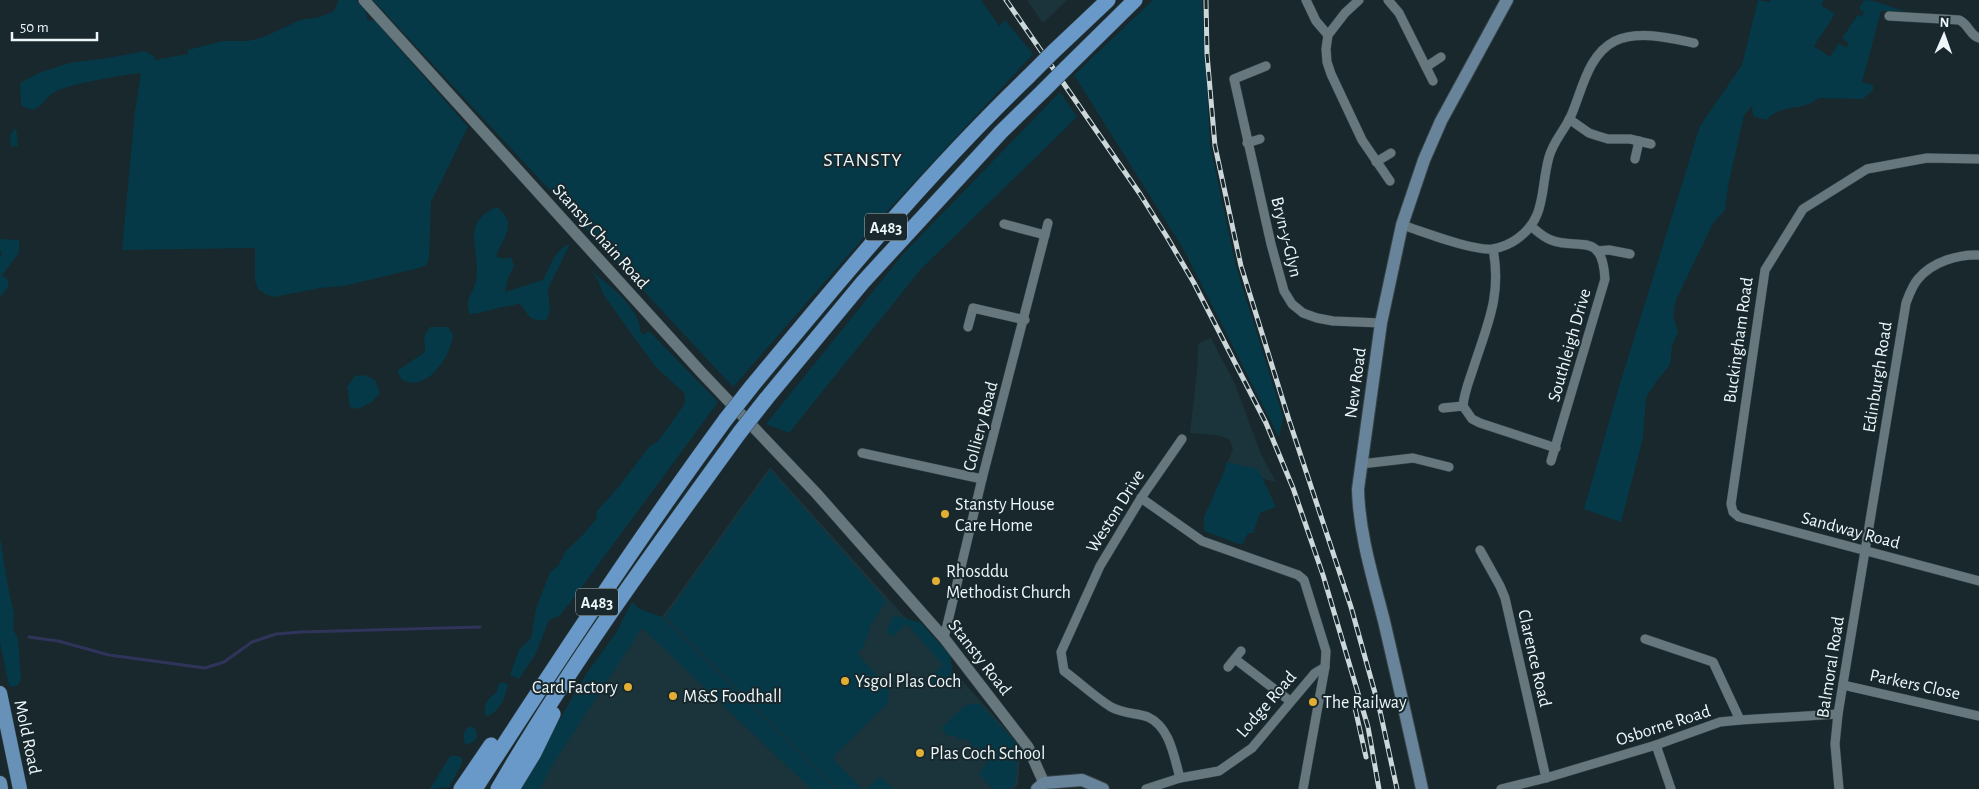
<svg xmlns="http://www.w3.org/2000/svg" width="1979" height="789" font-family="'Alegreya Sans',sans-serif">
<rect width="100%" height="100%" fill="#18282d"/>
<g fill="#1b333b">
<polygon points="1027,0 1067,0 1043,23"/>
<polygon points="1211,338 1235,384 1261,454 1276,482 1225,470 1233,448 1229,439 1215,435 1190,433 1197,372 1198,346 1199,343"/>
<polygon points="770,467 1021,746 1018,784 1014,789 835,789 662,617"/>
<polygon points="640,609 825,789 529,789"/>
</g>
<g fill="#063947">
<path d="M339,0H356L365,10L368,21L374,20L468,127L431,202L429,259L426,265L419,268L344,286L320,288L274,297L265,294L258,289L255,281V248L122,250L135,111L141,73C123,75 66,84 53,93C41,101 38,117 21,105L20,83L39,73L69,63L108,58L145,51L155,57L154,60L188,54V50L222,41H248L264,37L300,20L320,17L334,11Z"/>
<polygon points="373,0 981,0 999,26 1005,20 1033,54 879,220 733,387"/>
<polygon points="1153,0 1202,0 1210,145 1236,267 1283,417 1279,437 1184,250 1074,75"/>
<path d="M1758,0L1768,2L1771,0H1824L1821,5L1835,14L1814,46L1830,57L1839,43L1846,48L1849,44L1842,38L1858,15L1861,17L1864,12L1859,8L1864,0C1879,0 1892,9 1907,11H1881L1862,82L1873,85V90L1863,99L1819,98C1799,113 1784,102 1766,120L1753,116L1752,106L1744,115L1728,186L1725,210L1713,223L1676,300L1673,316L1678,332L1672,346L1670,365L1655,383L1646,398L1643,438L1621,522L1584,509L1619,387L1700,126L1742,65Z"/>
<polygon points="1060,92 1077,117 921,269 789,433 766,424 904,253"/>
<polygon points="16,128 18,146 11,147 10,135"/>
<path d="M497,207C519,225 503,237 496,256L503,259L511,257L514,266L508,278L505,292L543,280C549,268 556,248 570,244L548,289L550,312L546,320C527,321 530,315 519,303C510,307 503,306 494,309C485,311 479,314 469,314C469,310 467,305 468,302C469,295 475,288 476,280C481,249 459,223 497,207Z"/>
<polygon points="0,239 19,240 19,253 2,275 8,280 8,288 0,297 0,257 2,253 0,250"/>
<path d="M592,272C607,282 642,311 640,331L643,335L649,331L718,402L570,603L559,616L549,620L535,655L519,679L510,675L519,650L531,638L536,609L550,572L558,566L566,551L582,536L597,518L596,512L617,489L649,447L658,441L665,432L685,403V394L655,366L603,294L598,280Z"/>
<path d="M430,327H448L453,335C451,353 435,380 414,383C411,383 406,381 402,380L397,371L425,352L424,337Z"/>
<polygon points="364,375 375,380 380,393 372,402 358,409 350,407 347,387 355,376"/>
<polygon points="1226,462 1258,469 1276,507 1260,513 1253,533 1248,533 1242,545 1204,531 1204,517 1225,470"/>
<polygon points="770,470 886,601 871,625 863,648 857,653 889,689 887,704 834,756 834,760 862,789 837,789 665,617"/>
<polygon points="0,537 8,587 14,614 13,629 18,639 21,679 18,685 14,687 9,685 0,643"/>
<polygon points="632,602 640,609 662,617 835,789 811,789 642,628 553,764 540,789 519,789 587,673 616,633"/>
<polygon points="897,616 921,623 950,655 953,676 949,683 934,685 930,682 931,675 943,665 907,624 892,637 887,631 892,617"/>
<path d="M501,682L508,684C506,696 500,711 488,716L485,715C483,705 488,698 496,693L498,686Z"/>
<path d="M970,704H980L1019,746L1015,783L1011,789H993L979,774L987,763C987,756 983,752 978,747L975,748L967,739H957L956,736H948L941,728L963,707Z"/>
<path d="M468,727H473C481,735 476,744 465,744L463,734Z"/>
<polygon points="450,756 458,756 462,758 462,763 449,787 430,789"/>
<polygon points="880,776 893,789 867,789"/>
</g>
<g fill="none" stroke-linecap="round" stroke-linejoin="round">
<polyline stroke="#30345b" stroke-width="3" points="29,637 58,641 109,655 205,668 224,662 252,642 276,634 301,632 480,627"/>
<defs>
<g id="minor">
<polyline points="1306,0 1316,21 1328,35"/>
<polyline points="1359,0 1345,13 1328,35 1326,49 1327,62 1331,74 1362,140 1390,181"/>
<polyline points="1388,0 1399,13 1433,81"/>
<path d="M1889,16L1959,20C1969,24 1969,35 1979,38"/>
<polyline points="1266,66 1234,79 1271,244 1284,291 1292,304 1303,313 1317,318 1333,321 1381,323"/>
<polyline points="1426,67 1441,57"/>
<polyline points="1569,119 1589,133 1598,136 1608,139 1630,139 1651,144"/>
<polyline points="1247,143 1260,139"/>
<polyline points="1635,159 1639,141"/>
<polyline points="1979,159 1927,158 1867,169 1803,209 1765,270 1731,504 1733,512 1739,517 1979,581"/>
<polyline points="1376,162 1391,153"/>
<polyline points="1004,224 1045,235"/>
<path d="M1402,225C1424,232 1472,251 1493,249C1503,247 1510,244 1517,239C1547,218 1540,189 1549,157C1553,142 1563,132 1570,118C1582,92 1587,55 1615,41C1638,30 1670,38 1694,43"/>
<path d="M1532,227C1538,232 1543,237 1551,240C1580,251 1602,230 1605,279L1551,461"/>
<polyline points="1597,251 1609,250 1630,254"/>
<polyline points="968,327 973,308 1025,320"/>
<path d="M1463,406C1464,393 1469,381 1473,369C1487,325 1502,296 1493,249"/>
<polyline points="1443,408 1463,406 1472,419 1480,423 1556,448"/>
<polyline points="862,453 982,479"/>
<polyline points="1361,464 1413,458 1449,467"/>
<polyline points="1141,498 1202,541 1298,575 1304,580 1326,651 1325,667 1303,789"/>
<polyline points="1480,550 1500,586 1505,598 1546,778"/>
<polyline points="944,638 982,479 1048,223"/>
<polyline points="1645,639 1713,662 1740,720"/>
<polyline points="1235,659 1290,701"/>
<polyline points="1228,667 1241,651"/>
<polyline points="1843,685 1979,716"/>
<polyline points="1656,745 1671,789"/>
<path d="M1180,778C1174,757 1170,727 1148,717C1137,713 1124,714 1111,707C1095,697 1079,682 1064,671L1061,652L1100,566L1141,498L1182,439"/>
<polyline points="1146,789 1180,778 1219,771 1252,748 1315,673 1325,667"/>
<polyline points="1501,789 1546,778 1656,745 1720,722 1740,720 1838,714"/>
<path d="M1839,789L1835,744L1838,714L1906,303C1909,295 1912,286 1918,279C1932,262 1958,254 1979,255"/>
</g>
<polyline id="tertiary" points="364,0 701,372 816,493 944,638 1028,747 1044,783"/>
<g id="secondary">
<polyline points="1037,789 1044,783 1082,780 1103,789"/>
<path d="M1422,789C1410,733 1397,677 1384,621C1373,578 1359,534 1358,489L1381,323L1402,225L1424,160L1441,121L1507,0"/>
</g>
<g id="primary">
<polyline points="0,693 20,789"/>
<polyline points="0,783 1,789"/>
</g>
<g id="trunk">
<polyline points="1053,52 1108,0"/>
<polyline points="1066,68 1135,0"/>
<path d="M752,386C840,280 929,172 1029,76"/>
<polyline points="766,399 863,282 1001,132 1043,91"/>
<polyline points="461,789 491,745"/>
<path d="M475,789C556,664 638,539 726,419"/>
<path d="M498,789C570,665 655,549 740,432"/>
<polyline points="512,789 534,753 553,714"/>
</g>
</defs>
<use href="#minor" stroke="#364347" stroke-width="10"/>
<use href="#tertiary" stroke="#364347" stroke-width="12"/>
<use href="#secondary" stroke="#364347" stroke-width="14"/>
<use href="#primary" stroke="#364347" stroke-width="15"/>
<use href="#trunk" stroke="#364347" stroke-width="16"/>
<use href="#minor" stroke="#66787e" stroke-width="9"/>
<use href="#tertiary" stroke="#66787e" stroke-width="11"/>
<use href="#secondary" stroke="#67849a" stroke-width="12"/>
<use href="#primary" stroke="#6791b6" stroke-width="14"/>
<use href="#trunk" stroke="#6899c8" stroke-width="15"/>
<defs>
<g id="rail">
<polyline points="1006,0 1140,194 1167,237 1194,283 1266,423 1293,488 1323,575 1368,727 1379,789"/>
<polyline points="1206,0 1207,54 1215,146 1241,266 1289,420 1351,607 1380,711 1397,789"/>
<polyline points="1355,708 1366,757"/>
</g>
</defs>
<use href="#rail" stroke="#ccd7da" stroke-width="5"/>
<use href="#rail" stroke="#18282d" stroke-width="3" stroke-dasharray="9" stroke-linecap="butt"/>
<defs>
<g id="trunk-bridge">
<polyline points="1029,76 1053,52"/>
<polyline points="1043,91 1066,68"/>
<polyline points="726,419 752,386"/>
<polyline points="740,432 766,399"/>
</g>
</defs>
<use href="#trunk-bridge" stroke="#364347" stroke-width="16" stroke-linecap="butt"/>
<use href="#trunk-bridge" stroke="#6899c8" stroke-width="15"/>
</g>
<g fill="#e2af34" stroke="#18282d" stroke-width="2">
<circle cx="945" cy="514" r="5"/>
<circle cx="936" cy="581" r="5"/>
<circle cx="845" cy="681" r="5"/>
<circle cx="628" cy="687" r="5"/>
<circle cx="673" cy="696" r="5"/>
<circle cx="1313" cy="702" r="5"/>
<circle cx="920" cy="753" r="5"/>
</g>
<g text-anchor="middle" stroke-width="4" stroke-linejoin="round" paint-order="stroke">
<g fill="#18282d" stroke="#adb9bc" stroke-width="1">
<rect x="865" y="213.5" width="42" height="27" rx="4"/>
<rect x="576" y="588.5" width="42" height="27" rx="4"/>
</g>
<g font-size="16" font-weight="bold" fill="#edf7fa">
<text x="886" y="233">A483</text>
<text x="597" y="608">A483</text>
</g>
<g font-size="18" fill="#edf7fa" stroke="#18282d">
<text transform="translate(601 236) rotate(48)" y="6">Stansty Chain Road</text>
<text transform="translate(1287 237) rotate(76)" y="6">Bryn-y-Glyn</text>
<text transform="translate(1738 340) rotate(-82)" y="6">Buckingham Road</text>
<text transform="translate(1569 345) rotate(-74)" y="6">Southleigh Drive</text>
<text transform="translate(1877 377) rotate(-81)" y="6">Edinburgh Road</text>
<text transform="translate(1355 383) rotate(-82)" y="6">New Road</text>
<text transform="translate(980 426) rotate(-75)" y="6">Colliery Road</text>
<text transform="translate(1115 511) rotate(-58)" y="6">Weston Drive</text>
<text transform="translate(1851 530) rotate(15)" y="6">Sandway Road</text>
<text transform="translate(980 657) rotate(52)" y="6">Stansty Road</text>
<text transform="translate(1535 658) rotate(77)" y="6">Clarence Road</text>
<text transform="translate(1830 667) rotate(-81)" y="6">Balmoral Road</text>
<text transform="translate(1915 684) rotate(12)" y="6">Parkers Close</text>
<text transform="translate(1266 704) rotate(-49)" y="6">Lodge Road</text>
<text transform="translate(1663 725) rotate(-18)" y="6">Osborne Road</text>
<text transform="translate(28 737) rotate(78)" y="6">Mold Road</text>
</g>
<g font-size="18" fill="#edf7fa" stroke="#18282d" text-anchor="start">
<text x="955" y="510">Stansty House<tspan x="955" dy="21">Care Home</tspan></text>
<text x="946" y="577">Rhosddu<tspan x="946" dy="21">Methodist Church</tspan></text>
<text x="855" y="687">Ysgol Plas Coch</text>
<text x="618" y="693" text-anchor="end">Card Factory</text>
<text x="683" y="702">M&amp;S Foodhall</text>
<text x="1323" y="708">The Railway</text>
<text x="930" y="759">Plas Coch School</text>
</g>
<g font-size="20" letter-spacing="1" fill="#edf7fa" stroke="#18282d">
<text x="863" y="166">STANSTY</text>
</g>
</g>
<g transform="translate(1944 35) rotate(2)" stroke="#18282d" stroke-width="4" paint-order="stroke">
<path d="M0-4L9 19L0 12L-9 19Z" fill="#edf7fa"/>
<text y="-8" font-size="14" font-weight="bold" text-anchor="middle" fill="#edf7fa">N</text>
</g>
<path d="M12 32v8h85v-8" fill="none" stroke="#edf7fa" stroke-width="2.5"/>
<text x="20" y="32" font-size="15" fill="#edf7fa" stroke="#18282d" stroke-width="4" paint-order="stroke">50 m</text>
</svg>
